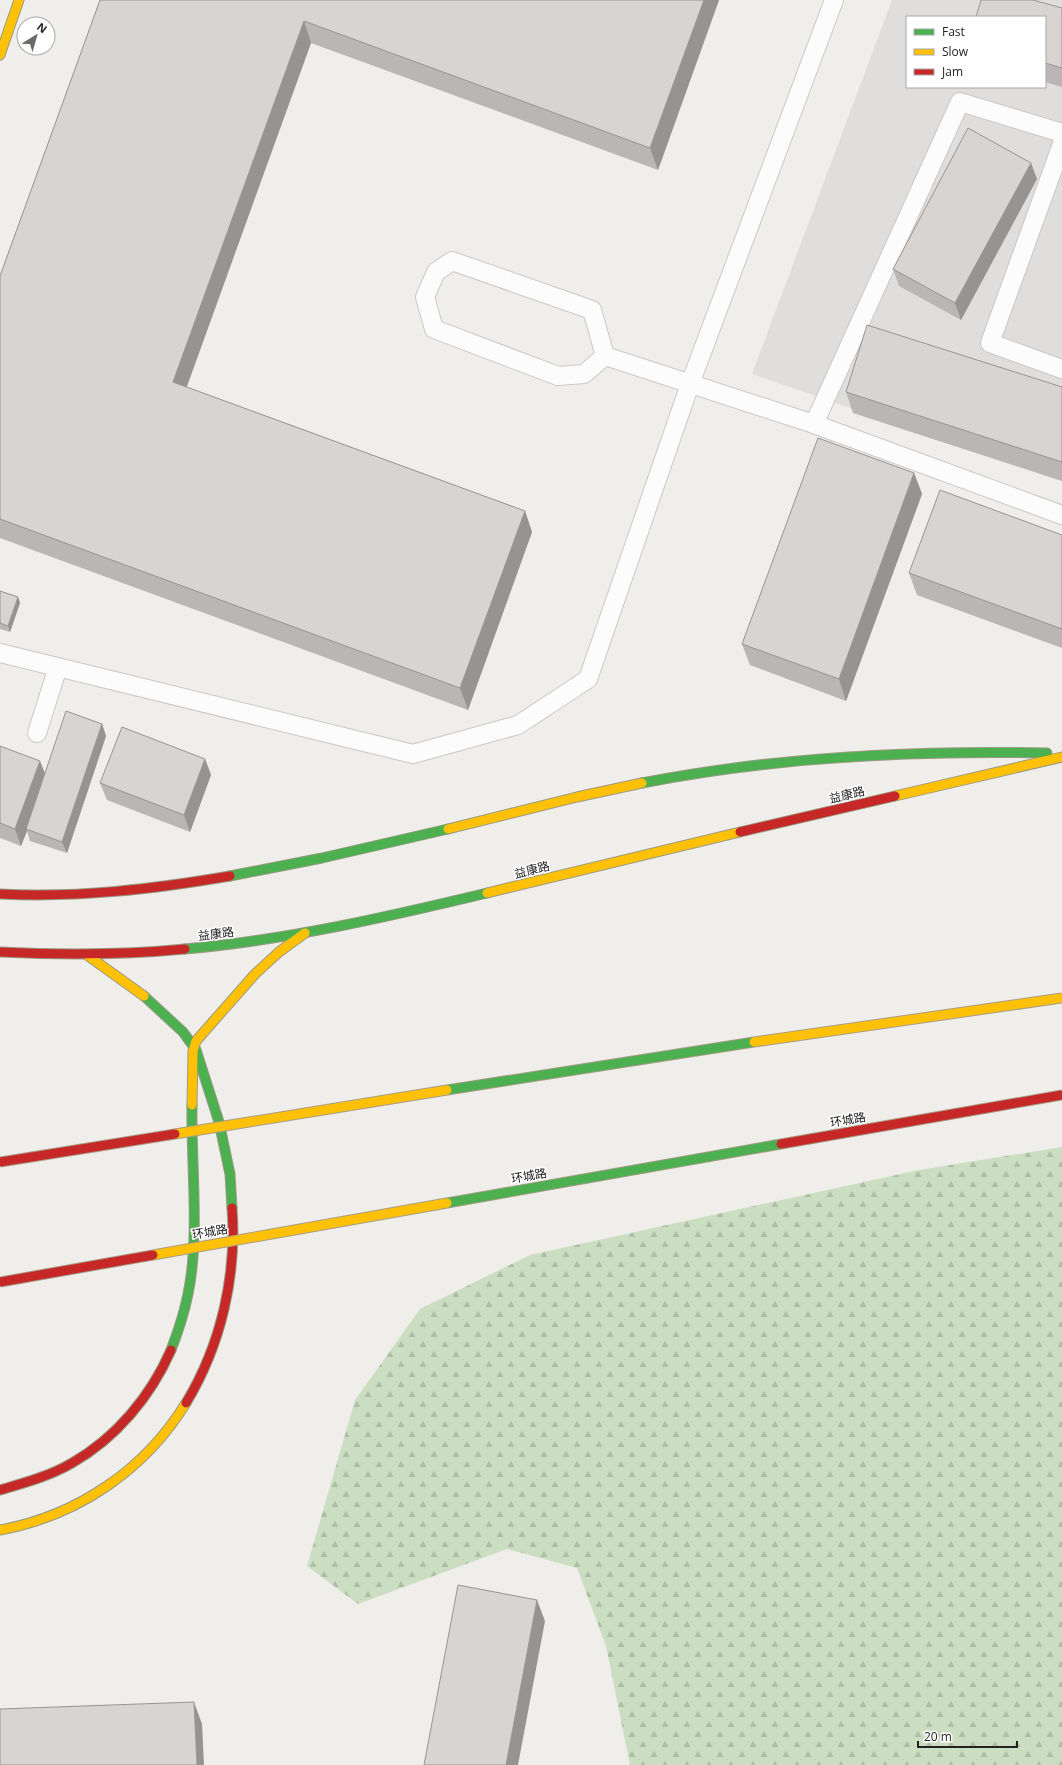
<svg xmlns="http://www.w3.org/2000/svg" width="1062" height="1765" font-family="'Open Sans','Noto Sans SC',sans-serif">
<defs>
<pattern id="forest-firs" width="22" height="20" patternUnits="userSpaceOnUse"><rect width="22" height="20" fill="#cbdec1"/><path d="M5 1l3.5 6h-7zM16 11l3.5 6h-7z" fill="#aebea6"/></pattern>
</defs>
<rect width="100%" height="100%" fill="#f0eeeb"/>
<path fill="#dfdedc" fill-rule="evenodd" d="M892,0H1062V481L752,374ZM907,17H1045V87H907Z"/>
<polygon fill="url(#forest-firs)" points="1062,1147 1062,1765 630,1765 606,1646 577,1568 507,1549 358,1604 307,1566 355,1400 420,1309 530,1255 919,1170"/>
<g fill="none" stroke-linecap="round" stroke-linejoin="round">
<defs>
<g id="lane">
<polyline points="1062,144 990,343 1062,369"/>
<polygon points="452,261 592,310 605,356 584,374 558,376 434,329 425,297 436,272"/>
<polyline points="605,356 814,424 1062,515"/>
<polyline points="814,424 960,102 1062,133"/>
<polyline points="0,653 413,754 518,725 588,679 690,384 834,0"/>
<polyline points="37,733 58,667"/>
</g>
<g id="fast">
<path d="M642,783C775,757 911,750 1047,753"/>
<polyline points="230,876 322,858 448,829"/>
<path d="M185,949C287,940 387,917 487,893"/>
<polyline points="144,996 183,1032 196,1050 219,1122 230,1174 232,1208"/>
<path d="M171,1350C178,1332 184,1314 188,1294C200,1236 191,1166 192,1105"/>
</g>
<g id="slow">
<polyline points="0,55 19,0"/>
<polyline points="895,796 1062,757"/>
<polyline points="448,829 577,797 642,783"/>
<polyline points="487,893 740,832"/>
<polyline points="87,955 144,996"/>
<polyline points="192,1105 193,1051 196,1041 255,974 279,952 305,933"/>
<path d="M0,1530C77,1516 145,1470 186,1403"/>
</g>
<g id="jam">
<polyline points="740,832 895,796"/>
<path d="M0,894C78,898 154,889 230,876"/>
<path d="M0,952C62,955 123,955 185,949"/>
<path d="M186,1403C221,1345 237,1276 232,1208"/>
<path d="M0,1490C24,1483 50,1476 72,1463C116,1438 151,1396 171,1350"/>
</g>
</defs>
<use href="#lane" stroke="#c9c8c7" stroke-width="20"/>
<use href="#fast" stroke="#999a82" stroke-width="11"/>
<use href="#slow" stroke="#999a82" stroke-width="11"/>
<use href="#jam" stroke="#999a82" stroke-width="11"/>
<use href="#lane" stroke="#fdfcfc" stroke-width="18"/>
<use href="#fast" stroke="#4caf50" stroke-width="9"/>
<use href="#slow" stroke="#ffc107" stroke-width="9"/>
<use href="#jam" stroke="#c62828" stroke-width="9"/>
<defs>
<g id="fast-bridge">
<polyline points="447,1090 754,1042"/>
<polyline points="447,1203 781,1144"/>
</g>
<g id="slow-bridge">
<polyline points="754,1042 1062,998"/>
<polyline points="175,1134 447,1090"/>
<polyline points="153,1255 447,1203"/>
</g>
<g id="jam-bridge">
<polyline points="781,1144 1062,1095"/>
<polyline points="0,1162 175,1134"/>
<polyline points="0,1282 153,1255"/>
</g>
</defs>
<use href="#fast-bridge" stroke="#a79c86" stroke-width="11" stroke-linecap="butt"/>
<use href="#slow-bridge" stroke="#a79c86" stroke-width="11" stroke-linecap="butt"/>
<use href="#jam-bridge" stroke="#a79c86" stroke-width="11" stroke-linecap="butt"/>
<use href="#fast-bridge" stroke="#4caf50" stroke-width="9"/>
<use href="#slow-bridge" stroke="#ffc107" stroke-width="9"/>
<use href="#jam-bridge" stroke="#c62828" stroke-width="9"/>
</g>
<g fill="#b9b6b5">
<polygon points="100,0 719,0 658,170 311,43 186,387 525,511 532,532 468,710 0,538 0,276"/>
<polygon points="1062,8 1062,87 1045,82 1045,17"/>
<polygon points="1037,179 961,320 899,286 893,269"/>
<polygon points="1062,387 1062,481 853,413 846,392"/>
<polygon points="914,473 922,494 846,701 750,665 742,644"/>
<polygon points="1062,535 1062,648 917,595 909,573"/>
<polygon points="0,591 18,597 20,603 10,632 0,629"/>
<polygon points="102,724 106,736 67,853 30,841 27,831 21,846 0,838 0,746 45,773"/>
<polygon points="205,759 211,775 190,832 107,800 100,783"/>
</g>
<g fill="#969493">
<polygon points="704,0 719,0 658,170 650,148"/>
<polygon points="304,21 311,43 181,403 173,382"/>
<polygon points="1031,163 1037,179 961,320 955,303"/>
<polygon points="914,473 922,494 846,701 839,679"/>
<polygon points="525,511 532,532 468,710 460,688"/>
<polygon points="18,597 20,603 10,632 8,626"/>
<polygon points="102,724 106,736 67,853 62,842"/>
<polygon points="205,759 211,775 190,832 184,815"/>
<polygon points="40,761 47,778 26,829 27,831 21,846 15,829"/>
<polygon points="537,1600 545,1621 518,1765 506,1765"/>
<polygon points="194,1702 202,1724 204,1765 197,1765"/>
</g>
<g fill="#d7d4d2" stroke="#969493">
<polygon points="100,0 704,0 650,148 304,21 173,382 525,511 460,688 0,519 0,276"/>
<polygon points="981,0 1033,0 1062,8 1062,68 1045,63 1045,17 976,17"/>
<polygon points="968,128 1031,163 955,303 893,269"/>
<polygon points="867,325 1062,387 1062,462 846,392"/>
<polygon points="818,438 914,473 839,679 742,644"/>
<polygon points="940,490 1062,535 1062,629 909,573"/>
<polygon points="0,591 18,597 8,626 0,623"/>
<polygon points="66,711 102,724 62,842 26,829"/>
<polygon points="122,727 205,759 184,815 100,783"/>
<polygon points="0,746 40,761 15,829 0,823"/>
<polygon points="458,1585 537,1600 506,1765 424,1765"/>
<polygon points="194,1702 197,1765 0,1765 0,1709"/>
</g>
<g text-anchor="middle" stroke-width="3" stroke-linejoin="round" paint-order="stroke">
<g font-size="12" fill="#222" stroke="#fff">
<text transform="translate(847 795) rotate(-13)" y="4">益康路</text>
<text transform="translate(532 870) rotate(-14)" y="4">益康路</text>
<text transform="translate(216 934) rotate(-7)" y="4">益康路</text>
<text transform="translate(848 1120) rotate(-10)" y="4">环城路</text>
<text transform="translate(529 1176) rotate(-10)" y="4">环城路</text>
<text transform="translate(210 1232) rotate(-10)" y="4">环城路</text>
</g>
</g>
<rect x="906" y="16" width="140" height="72" fill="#ffffff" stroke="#a7a7a7"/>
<rect x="914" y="29" width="20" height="6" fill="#4caf50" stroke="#a7a7a7"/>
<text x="942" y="36" font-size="12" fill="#222222">Fast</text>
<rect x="914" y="49" width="20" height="6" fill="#ffc107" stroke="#a7a7a7"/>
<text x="942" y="56" font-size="12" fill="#222222">Slow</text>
<rect x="914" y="69" width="20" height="6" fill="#c62828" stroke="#a7a7a7"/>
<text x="942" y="76" font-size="12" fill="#222222">Jam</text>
<g transform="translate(36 36) rotate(37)"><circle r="19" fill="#ffffff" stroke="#a7a7a7"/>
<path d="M0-3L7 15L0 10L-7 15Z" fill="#6a6968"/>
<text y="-6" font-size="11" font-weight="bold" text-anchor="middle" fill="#222222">N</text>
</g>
<path d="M918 1741v6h99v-6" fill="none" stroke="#222222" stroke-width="2"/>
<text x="924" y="1741" font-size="12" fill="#222222" stroke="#ffffff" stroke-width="3" paint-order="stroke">20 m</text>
</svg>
